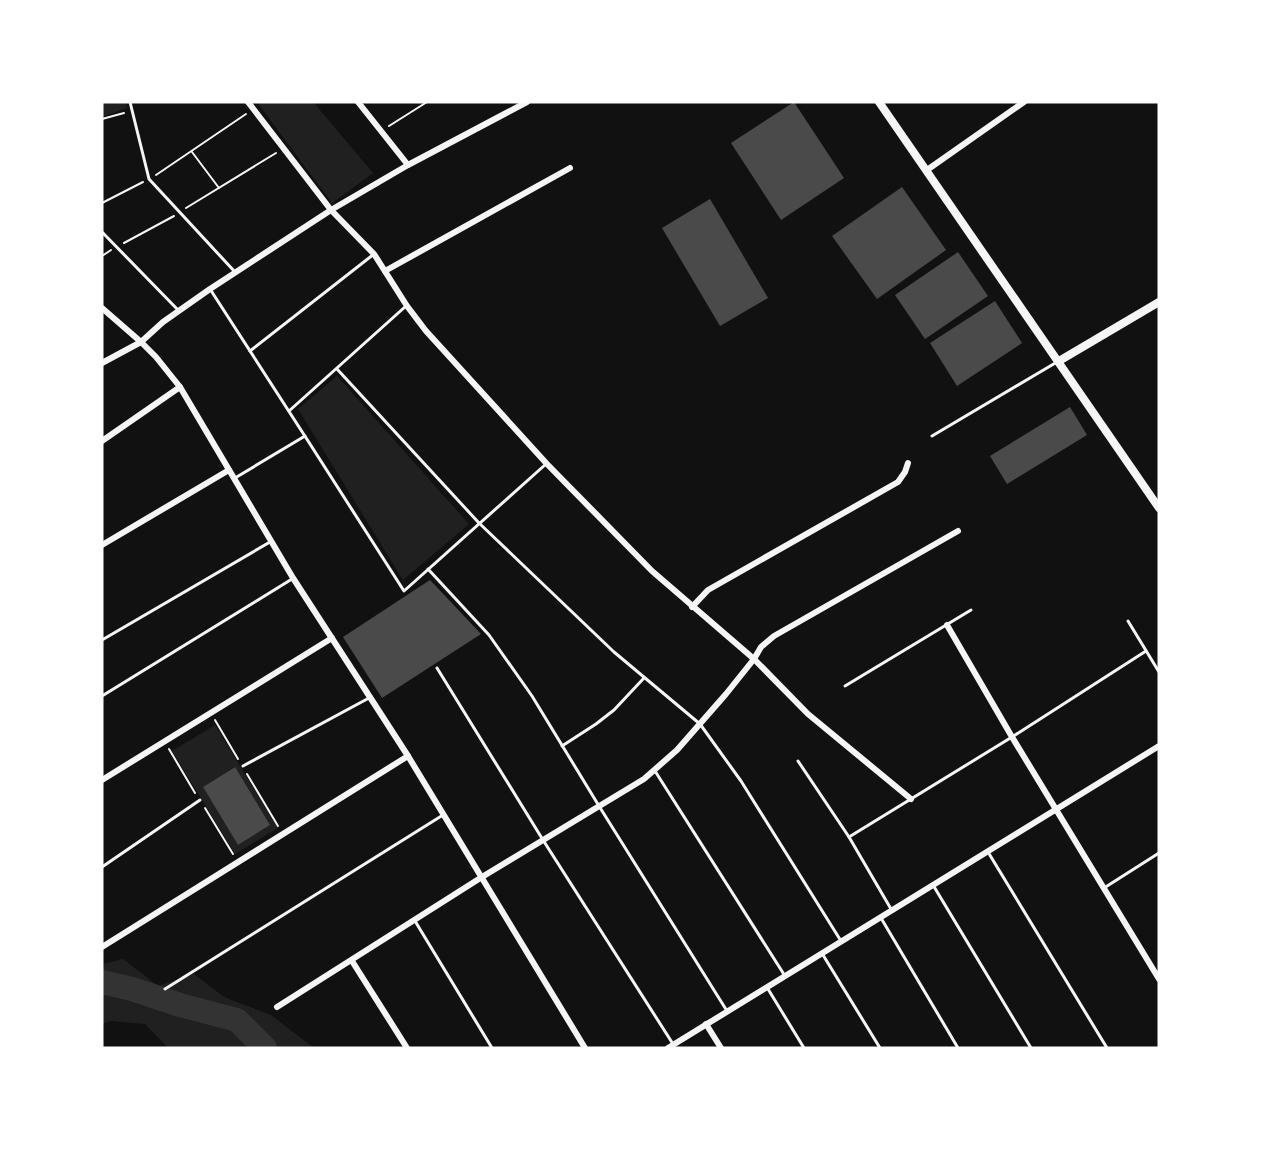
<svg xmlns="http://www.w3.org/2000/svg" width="1261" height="1150" font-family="'Libre Baskerville',serif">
<rect width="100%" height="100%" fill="#111"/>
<g fill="#202020" fill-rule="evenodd">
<polygon points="102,102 126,102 127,108 102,117"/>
<polygon points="257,102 313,102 373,173 332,203"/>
<polygon points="337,376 469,524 403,580 298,409"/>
<path d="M215,725L278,828L235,854L172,751ZM234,767L270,825L238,845L203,787Z"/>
<polygon points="123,959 158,986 194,974 224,997 271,1015 314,1048 168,1048 145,1024 110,1021 102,1024 102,964"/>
</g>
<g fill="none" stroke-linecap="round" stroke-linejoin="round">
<polyline stroke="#333" stroke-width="24" points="102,982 132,989 180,1005 237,1020 265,1048"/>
</g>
<g fill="#4a4a4a">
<polygon points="794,102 844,178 781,220 731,143"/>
<polygon points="902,187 946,250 877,299 832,236"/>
<polygon points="710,199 768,298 720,326 662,228"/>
<polygon points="958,252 988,296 925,339 895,295"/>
<polygon points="995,301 1022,343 957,386 930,343"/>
<polygon points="1070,407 1087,435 1007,484 990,456"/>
<polygon points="430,580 481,634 382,698 343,637"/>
<polygon points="235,767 270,825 238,845 203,787"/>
</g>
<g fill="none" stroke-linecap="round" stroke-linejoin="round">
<g stroke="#f5f5f5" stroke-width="2">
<polyline points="102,119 124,113"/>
<polyline points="389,126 427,102"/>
<polyline points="192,152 219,188"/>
<polyline points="156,175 246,114"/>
<polyline points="102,203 143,182"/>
<polyline points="186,208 276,153"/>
<polyline points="124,243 174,216"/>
<polyline points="102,256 111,250"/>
<polyline points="215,720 238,759"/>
<polyline points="169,749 195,793"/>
<polyline points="247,774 278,826"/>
<polyline points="205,808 233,854"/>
</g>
<g stroke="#f5f5f5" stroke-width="3">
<polyline points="130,102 149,179 235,272"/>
<polyline points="102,232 179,311"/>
<polyline points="210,289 310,444 404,591 546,464"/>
<polyline points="250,351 374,254"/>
<polyline points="337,369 479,523 614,652 700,724 741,781 841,941"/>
<polyline points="289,411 406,306"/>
<polyline points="932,436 1057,362"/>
<polyline points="235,478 305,436"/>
<polyline points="428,569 489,635 532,696 599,806 727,1011"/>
<polyline points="1128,621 1159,672"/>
<polyline points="102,640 270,542"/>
<polyline points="437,668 543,840 673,1044"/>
<polyline points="845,686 971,610"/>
<polyline points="102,696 292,579"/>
<polyline points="562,746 596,724 614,710 644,678"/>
<polyline points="798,761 849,837 891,909"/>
<polyline points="243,766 369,698"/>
<polyline points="655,771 785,976"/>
<polyline points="849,837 1012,737 1146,651"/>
<polyline points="988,852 1107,1048"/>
<polyline points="102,867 200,800"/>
<polyline points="933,885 1031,1048"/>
<polyline points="1104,888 1159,853"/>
<polyline points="881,918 958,1048"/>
<polyline points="415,921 492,1048"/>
<polyline points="823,955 880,1048"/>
<polyline points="165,989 443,815"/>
<polyline points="768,989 804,1048"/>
</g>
<g stroke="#f5f5f5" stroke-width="6">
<polyline points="248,102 331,210 374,254 407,306 426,331 547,464 652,571 754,659 808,714 911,799"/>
<polyline points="358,102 408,165"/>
<polyline points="927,170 1024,102"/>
<polyline points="385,271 570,168"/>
<polyline points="102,308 141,342 156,357 180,387 293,578 408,756 585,1048"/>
<polyline points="102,363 141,342 163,322 210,289 331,210 408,165 527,102"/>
<polyline points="102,441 180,387"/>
<polyline points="102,545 229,470"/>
<polyline points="692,607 708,590 898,482 905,472 908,463"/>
<polyline points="947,625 1012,737 1159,979"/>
<polyline points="102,780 332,638"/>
<polyline points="102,947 408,756"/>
<polyline points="352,961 407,1048"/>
<polyline points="277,1007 482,877 644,779 677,750 726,694 754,659 761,647 774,636 958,531"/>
<polyline points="706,1024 721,1048"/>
<polyline points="668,1048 1159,746"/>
</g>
<polyline stroke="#f5f5f5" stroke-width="8" points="1059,361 1159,302"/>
<polyline stroke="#f5f5f5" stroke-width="8" points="879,102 1159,508"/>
</g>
<rect width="1261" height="1150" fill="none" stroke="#ffffff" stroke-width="207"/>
</svg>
